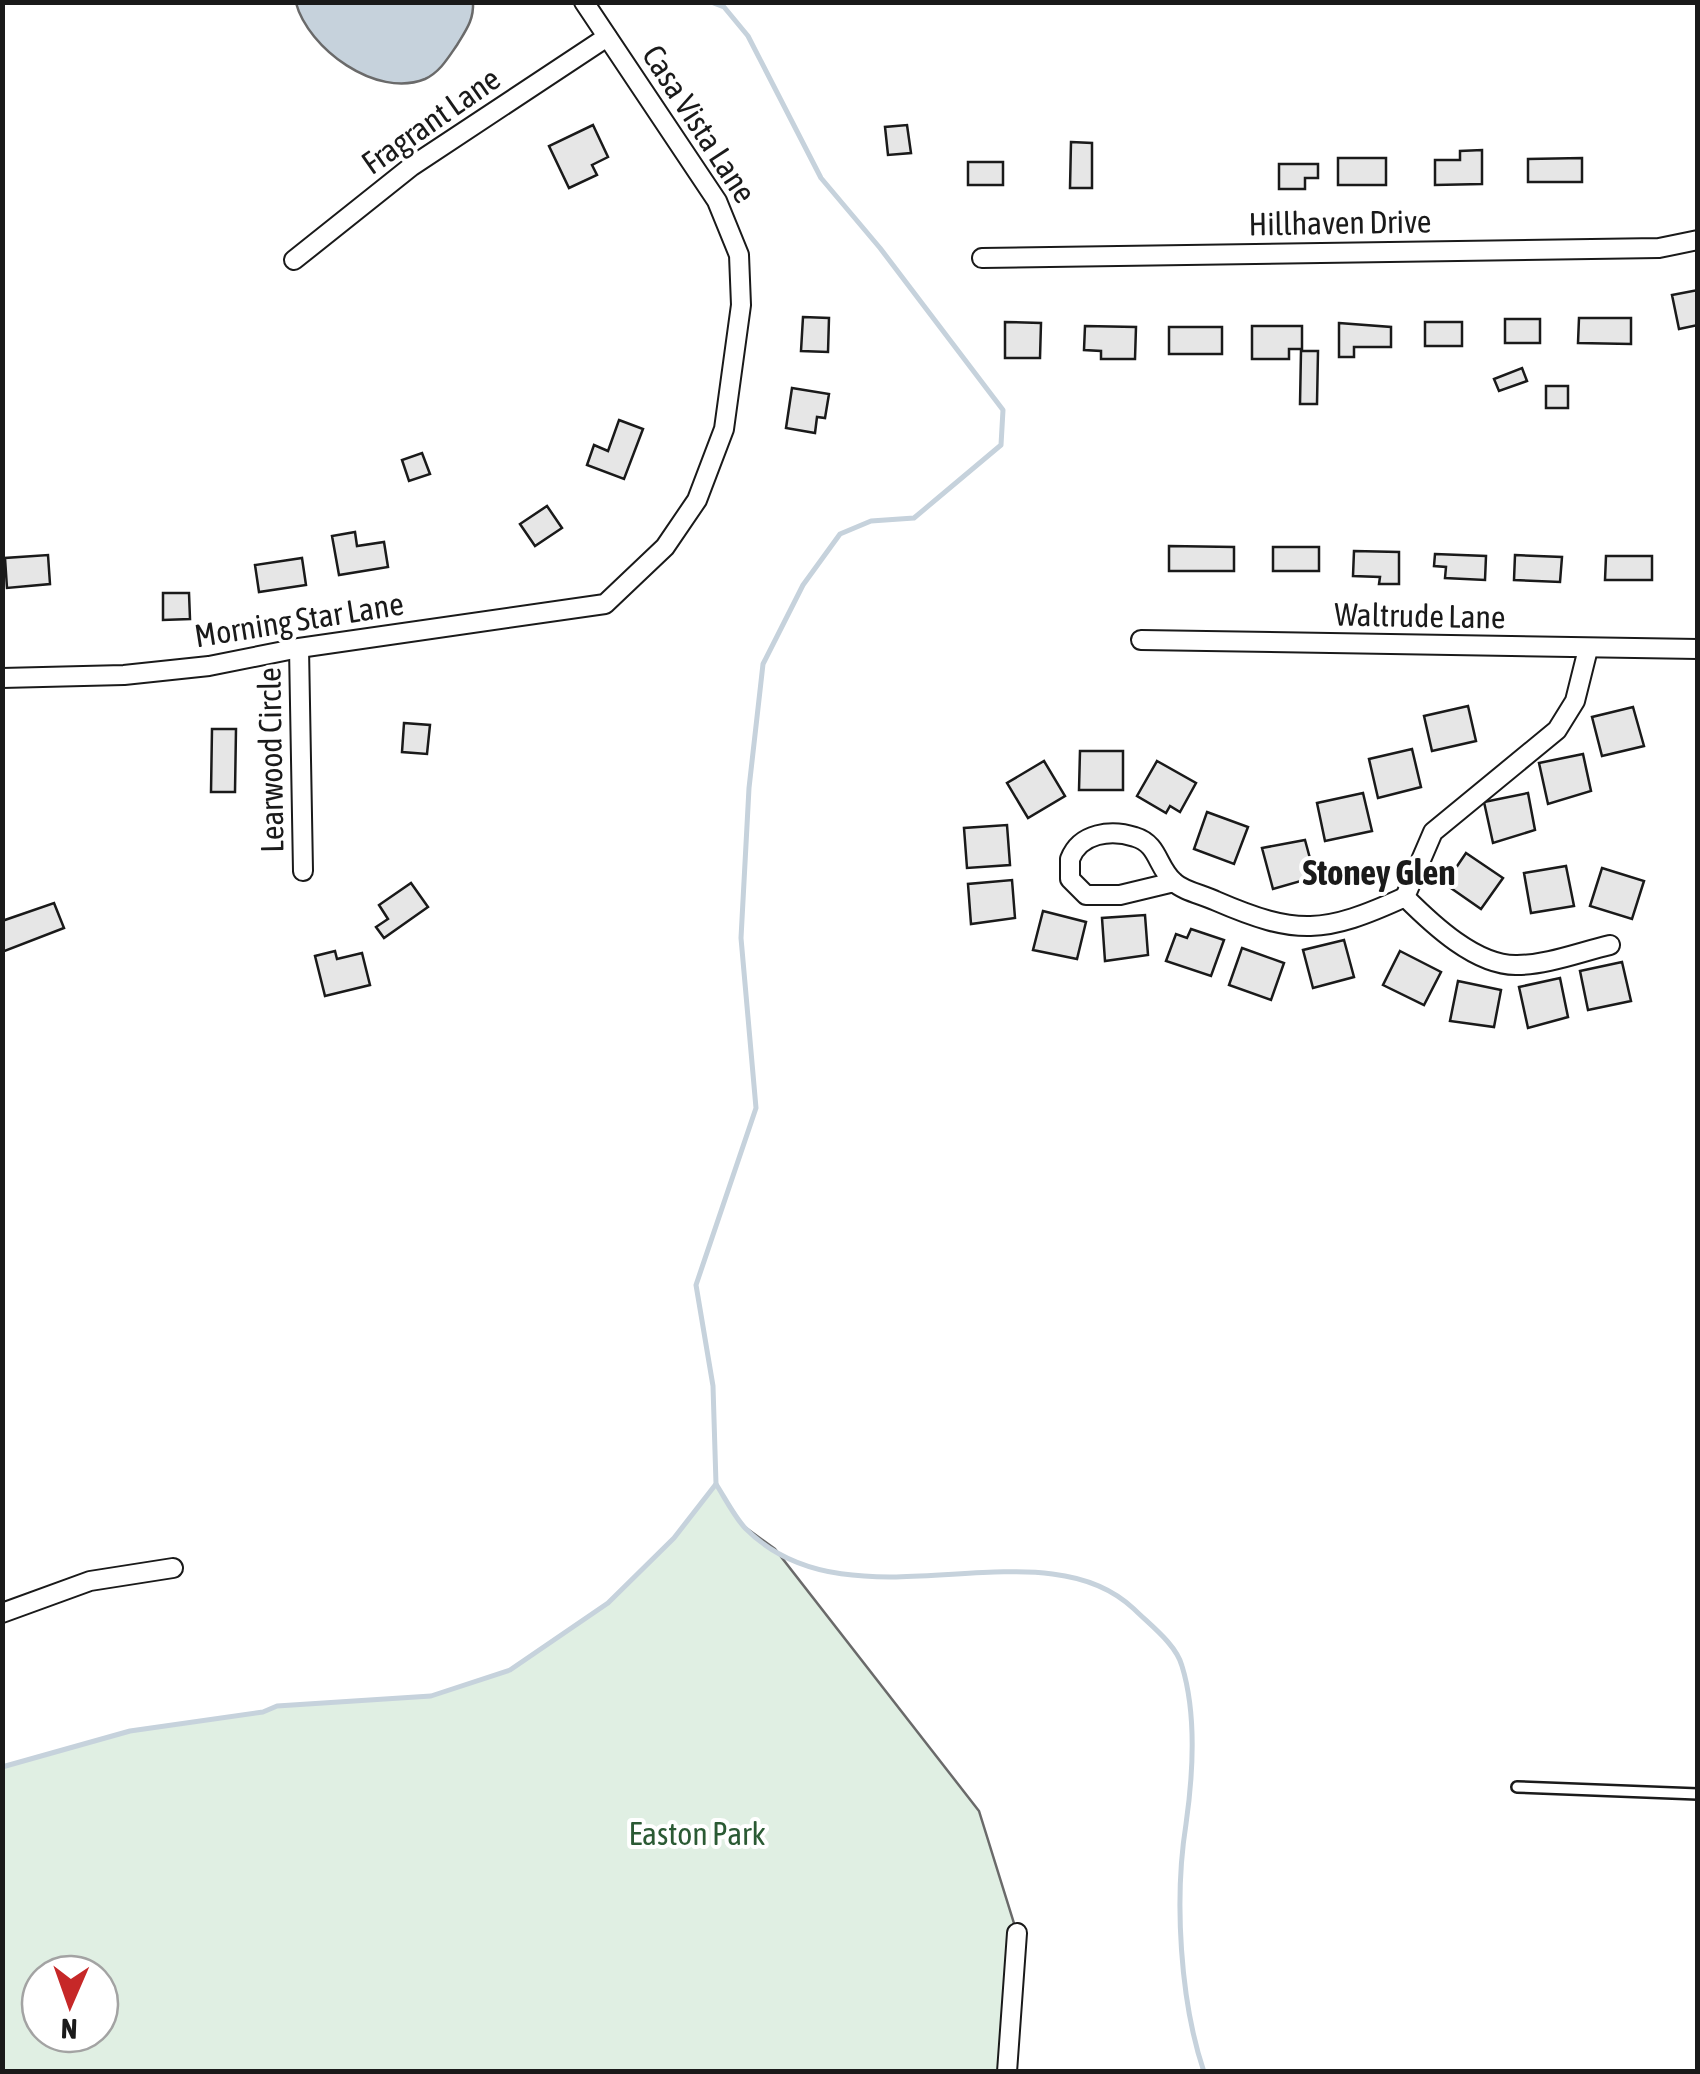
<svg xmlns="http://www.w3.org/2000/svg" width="1700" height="2074" font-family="'Asap Condensed',sans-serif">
<rect width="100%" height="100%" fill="#fff"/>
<path fill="#e0efe3" stroke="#6a6a6a" stroke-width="2.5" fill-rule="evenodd" d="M716,1484L742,1525L775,1549L979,1811L1017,1933L1007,2071L3,2072V1767L130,1731L263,1712L277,1706L431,1696L510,1670L609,1602L674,1538ZM40,1974H100V2034H40Z"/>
<path fill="#c6d2dc" stroke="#6a6a6a" stroke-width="2.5" d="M473,2C474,20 466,30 457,45C448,58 440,72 425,79C376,99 308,48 296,3Z"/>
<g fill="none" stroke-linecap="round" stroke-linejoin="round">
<g stroke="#c6d2dc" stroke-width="5">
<path d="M716,1484C725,1498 734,1516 745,1528C850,1635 1040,1519 1134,1609C1150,1625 1176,1644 1182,1666C1197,1715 1193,1775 1186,1824C1174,1899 1180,2001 1204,2072"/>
<polyline points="2,1767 130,1731 263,1712 277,1706 431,1696 510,1670 608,1603 674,1538 716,1484 713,1386 696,1285 756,1108 741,938 749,788 763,664 803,585 840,534 871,521 914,518 1001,445 1003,410 880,248 821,178 748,36 724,7 711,2"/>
</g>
</g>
<g fill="#e6e6e6" stroke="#1a1a1a" stroke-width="2.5">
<polygon points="593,125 608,157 592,165 597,175 569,188 549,146"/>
<polygon points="907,125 911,153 888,155 885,127"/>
<polygon points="1071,142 1092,143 1092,188 1070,188"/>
<polygon points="1482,150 1482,184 1435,185 1435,160 1460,160 1460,151"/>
<rect x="1338" y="158" width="48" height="27"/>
<polygon points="1582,158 1582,182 1528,182 1528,159"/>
<rect x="968" y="162" width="35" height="23"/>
<polygon points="1279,164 1318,164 1318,178 1305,178 1305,189 1279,189"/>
<polygon points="1698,290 1698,325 1679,329 1672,295"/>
<polygon points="803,317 829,318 828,352 801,351"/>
<polygon points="1579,318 1631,318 1631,344 1578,343"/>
<rect x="1505" y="319" width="35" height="24"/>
<polygon points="1005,322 1041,323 1040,358 1005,358"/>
<rect x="1425" y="322" width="37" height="24"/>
<polygon points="1339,323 1391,327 1391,347 1354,347 1354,357 1339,357"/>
<polygon points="1085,326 1136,327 1135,359 1101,359 1101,351 1084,350"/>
<polygon points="1252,326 1302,326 1302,349 1289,349 1289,359 1252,359"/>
<rect x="1169" y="327" width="53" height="27"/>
<polygon points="1301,351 1318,351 1317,404 1300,404"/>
<polygon points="1522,368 1527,381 1499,391 1494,379"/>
<rect x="1546" y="386" width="22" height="22"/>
<polygon points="792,388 829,394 825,418 817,417 815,433 786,428"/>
<polygon points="619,420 643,429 624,479 587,465 594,445 608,451"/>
<polygon points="422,453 430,474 409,481 402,460"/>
<polygon points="547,506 562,528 535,546 520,524"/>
<polygon points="355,532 357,546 384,542 388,567 339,575 332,536"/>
<polygon points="1169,546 1234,547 1234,571 1169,571"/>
<rect x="1273" y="547" width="46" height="24"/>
<polygon points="1354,551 1399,552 1399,584 1379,584 1380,577 1353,576"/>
<polygon points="1435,554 1486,556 1485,580 1445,578 1446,567 1434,566"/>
<polygon points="48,555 50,584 7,588 5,558"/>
<polygon points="1515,555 1562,557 1560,582 1514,580"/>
<polygon points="1606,556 1652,556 1652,580 1605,580"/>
<polygon points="302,558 306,585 259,592 255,565"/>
<polygon points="163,593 189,593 190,619 163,620"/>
<polygon points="1468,706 1476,741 1432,751 1424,716"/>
<polygon points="1633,707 1644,746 1602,756 1592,717"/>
<polygon points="404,723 430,725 427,754 402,752"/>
<polygon points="212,729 236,729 235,792 211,792"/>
<polygon points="1412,749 1421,787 1378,798 1369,759"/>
<polygon points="1080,751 1123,751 1123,790 1079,790"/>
<polygon points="1583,754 1591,791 1548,804 1539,763"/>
<polygon points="1044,761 1065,796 1028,818 1007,783"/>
<polygon points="1157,761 1196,783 1180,812 1170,806 1166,813 1137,796"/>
<polygon points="1363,793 1372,831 1325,841 1317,803"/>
<polygon points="1528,793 1535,830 1493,843 1484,802"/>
<polygon points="1207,812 1248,827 1234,864 1194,849"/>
<polygon points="1007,825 1010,865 967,868 964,828"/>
<polygon points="1305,840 1315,877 1273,889 1262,848"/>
<polygon points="1466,853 1503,878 1481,909 1445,884"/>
<polygon points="1566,866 1574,906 1531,913 1524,873"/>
<polygon points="1602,868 1644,881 1632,919 1590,906"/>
<polygon points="1012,880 1015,918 971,924 968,884"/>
<polygon points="411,883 428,907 384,938 376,927 388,919 379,905"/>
<polygon points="54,903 64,928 2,952 2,921"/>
<polygon points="1043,911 1086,922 1077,959 1033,950"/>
<polygon points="1145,915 1148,955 1105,961 1102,918"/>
<polygon points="1191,929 1224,940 1211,976 1166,961 1176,934 1187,938"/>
<polygon points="1344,940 1354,977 1313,988 1303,950"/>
<polygon points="1242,948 1284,963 1271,1000 1229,985"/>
<polygon points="335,951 337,959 362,953 370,985 325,996 315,956"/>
<polygon points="1400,951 1441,972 1424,1005 1383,985"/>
<polygon points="1622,962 1631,1001 1588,1010 1580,971"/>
<polygon points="1560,978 1568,1017 1528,1028 1519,987"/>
<polygon points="1458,981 1501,990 1494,1027 1450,1021"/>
</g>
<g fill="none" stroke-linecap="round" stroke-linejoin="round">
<defs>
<polyline id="service" points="1517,1787 1698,1794"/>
<g id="minor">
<polyline points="982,258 1659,248 1698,240"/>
<polyline points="294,260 412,166 607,37"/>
<polyline points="1141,640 1698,649"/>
<polyline points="299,648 303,871"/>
<path d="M1588,649L1575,701L1557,730L1433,832L1405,897C1432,924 1476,966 1517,965C1547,965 1580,952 1610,945"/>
<polyline points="2,678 124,675 209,666 299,648 605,604 665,547 697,500 724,429 741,305 739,255 717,201 584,2"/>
<path d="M1174,882L1120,895H1086L1070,879V859C1080,833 1111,829 1135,837C1159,844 1157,868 1174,882C1183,891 1204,895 1216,901C1297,936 1324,934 1405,897"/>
<polyline points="2,1613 90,1581 173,1568"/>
<polyline points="1007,2072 1017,1933"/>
</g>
</defs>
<use href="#service" stroke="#1a1a1a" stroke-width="14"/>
<use href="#minor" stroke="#1a1a1a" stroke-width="22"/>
<use href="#service" stroke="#fff" stroke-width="9"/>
<use href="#minor" stroke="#fff" stroke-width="18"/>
</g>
<g text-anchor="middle" stroke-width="8" stroke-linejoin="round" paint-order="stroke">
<g font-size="32" fill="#1a1a1a" stroke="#fff">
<text transform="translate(431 121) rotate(-35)" y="11">Fragrant Lane</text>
<text transform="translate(699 124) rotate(57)" y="11">Casa Vista Lane</text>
<text transform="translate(1340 223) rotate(-1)" y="11">Hillhaven Drive</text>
<text transform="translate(1420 616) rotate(1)" y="11">Waltrude Lane</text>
<text transform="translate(299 620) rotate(-9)" y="11">Morning Star Lane</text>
<text transform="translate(271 760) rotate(-91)" y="11">Learwood Circle</text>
</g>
<g font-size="32" fill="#2b5a34" stroke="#fff">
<text x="697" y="1845">Easton Park</text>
</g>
<g font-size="35" font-weight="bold" fill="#1a1a1a" stroke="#fff">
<text x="1379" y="885">Stoney Glen</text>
</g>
</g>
<rect width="1700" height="2074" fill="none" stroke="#1a1a1a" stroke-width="10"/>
<g transform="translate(70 2004) rotate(182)"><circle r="48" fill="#ffffff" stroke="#a3a3a3" stroke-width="2.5"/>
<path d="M0-8L18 38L0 25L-18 38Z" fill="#c62828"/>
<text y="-15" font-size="28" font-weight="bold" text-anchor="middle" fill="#1a1a1a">N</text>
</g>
</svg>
